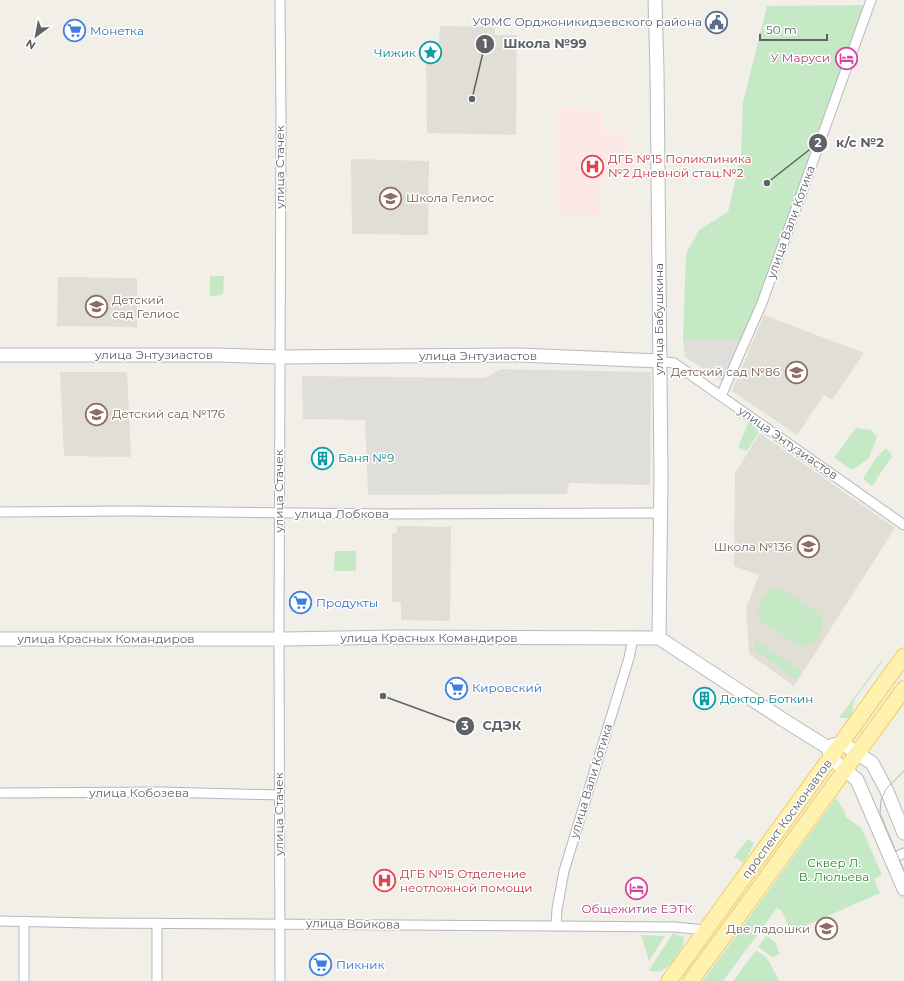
<svg xmlns="http://www.w3.org/2000/svg" width="904" height="981" font-family="Montserrat,sans-serif">
<rect width="100%" height="100%" fill="#f1efe8"/>
<g fill="#e0deda">
<polygon points="683,339 743,340 724,382 685,357"/>
<polygon points="501,369 651,372 650,485 569,483 567,494 368,495 365,420 303,419 302,376 485,378"/>
</g>
<g fill="#e1ded6">
<polygon points="440,26 495,27 495,35 517,35 516,135 427,133 426,63 436,64 437,42 439,42"/>
<polygon points="351,159 429,161 428,235 352,234"/>
<polygon points="58,277 137,278 137,327 57,326"/>
<polygon points="764,315 864,353 832,400 824,395 797,435 732,391"/>
<polygon points="60,372 127,372 131,457 64,456"/>
<polygon points="760,433 895,528 794,686 749,654 746,608 759,575 734,566 735,473"/>
<polygon points="397,526 451,527 450,621 401,620 401,602 392,602 392,533 397,533"/>
</g>
<polygon fill="#fce8e6" points="557,107 603,109 604,133 630,134 630,176 601,176 599,215 557,214"/>
<g fill="#c5e8c5">
<polygon points="863,5 864,10 743,340 683,339 686,254 699,230 728,212 741,155 743,102 767,6"/>
<polygon points="210,276 224,276 223,294 217,296 210,296"/>
<polygon points="749,421 759,432 747,451 738,447"/>
<polygon points="856,428 871,430 877,437 868,459 852,470 834,458"/>
<polygon points="886,448 892,456 872,486 863,479 876,458"/>
<polygon points="335,551 356,551 356,571 334,571"/>
<path d="M779,587L822,616C825,632 818,645 801,647L760,620C755,605 764,590 779,587Z"/>
<polygon points="755,640 802,672 797,680 754,649"/>
<polygon points="881,661 882,662 854,700 851,718 839,718"/>
<polygon points="836,798 846,814 845,816 862,829 882,875 874,879 880,893 791,932 782,911 777,908 723,981 703,981"/>
<polygon points="748,839 754,843 744,863 734,857"/>
<path d="M673,933L684,937C685,944 681,949 677,955C671,964 663,976 649,970Z"/>
<polygon points="641,935 665,936 649,961"/>
<polygon points="766,936 775,942 780,954 772,957 758,947"/>
<polygon points="756,950 767,958 767,961 769,961 779,981 733,981"/>
</g>
<g fill="none" stroke-linecap="round" stroke-linejoin="round">
<defs>
<g id="street">
<polyline points="280,0 281,120 279,626 280,981"/>
<polyline points="659,361 674,363 904,525"/>
<polyline points="721,396 762,303 871,0"/>
<polyline points="0,512 128,511 388,514 660,513"/>
<polyline points="0,793 161,792 279,795"/>
<polyline points="891,859 904,853"/>
<polyline points="0,921 91,923 556,926 674,927 705,930"/>
<polyline points="24,921 24,981"/>
<polyline points="157,923 157,981"/>
<polyline points="556,926 557,909 564,871 629,658 633,639"/>
</g>
<g id="secondary">
<polyline points="655,0 657,70 661,477 659,638"/>
<polyline points="0,355 216,355 279,357 520,355 659,361"/>
<polyline points="0,639 286,639 395,637 659,638 782,719 827,747"/>
<polyline points="833,745 842,743 872,763 886,789 904,833"/>
<polyline points="828,748 831,758 857,780 904,889"/>
</g>
<g id="primary">
<polyline points="669,981 904,656"/>
<polyline points="691,981 904,689"/>
</g>
</defs>
<use href="#street" stroke="#b5b8bc" stroke-width="11"/>
<use href="#secondary" stroke="#b6babf" stroke-width="15"/>
<use href="#primary" stroke="#f2c960" stroke-width="17"/>
<use href="#street" stroke="#fff" stroke-width="9"/>
<use href="#secondary" stroke="#fff" stroke-width="13"/>
<use href="#primary" stroke="#fff2af" stroke-width="15"/>
<polyline stroke="#b6b7b8" stroke-width="1" points="904,771 886,789 881,800 880,813 904,871"/>
</g>
<defs>
<symbol id="civic-ring" viewBox="-11 -11 22 22"><circle r="9.5" fill="#fff" stroke="#5c6f8a" stroke-width="1.5"/><path d="M-.6-6.5H3V-4.5H.6V-3L4-1V1h2V6H-6V1h2V-1L-.6-3ZM-1.2 2.5V6h2.4V2.5Z" fill="#5c6f8a"/></symbol>
<symbol id="supermarket-ring" viewBox="-11 -11 22 22"><circle r="9.5" fill="#fff" stroke="#3f7fe0" stroke-width="1.5"/><path d="M-6-5.5h2.5l.6 2H6L4.5 2H-2.5L-4.4-4H-6ZM-1.5 3.2a1.3 1.3 0 1 0 .1 0ZM3 3.2a1.3 1.3 0 1 0 .1 0Z" fill="#3f7fe0"/></symbol>
<symbol id="sight-ring" viewBox="-11 -11 22 22"><circle r="9.5" fill="#fff" stroke="#0f9aa8" stroke-width="1.5"/><path d="M0-6L1.8-2.2L6-1.7L2.9 1.2L3.7 5.4L0 3.3L-3.7 5.4L-2.9 1.2L-6-1.7L-1.8-2.2Z" fill="#0f9aa8"/></symbol>
<symbol id="hotel-ring" viewBox="-11 -11 22 22"><circle r="9.5" fill="#fff" stroke="#d1479c" stroke-width="1.5"/><path d="M-6-4.5h1.5V1H6V5H4.5V3h-9V5H-6ZM-4 0a1.8 1.8 0 1 1 3.6 0ZM.5 0V-2.5h3Q6-2.5 6 0Z" fill="#d1479c"/></symbol>
<symbol id="hospital-ring" viewBox="-11 -11 22 22"><circle r="9.5" fill="#fff" stroke="#e0444e" stroke-width="1.5"/><path d="M-5-5h3v3.5h4V-5h3V5h-3V1.5h-4V5h-3Z" fill="#e0444e"/></symbol>
<symbol id="school-ring" viewBox="-11 -11 22 22"><circle r="9.5" fill="#fff" stroke="#8d6e63" stroke-width="1.5"/><path d="M0-5L7-2L0 1L-7-2ZM-4 1L0 2.5L4 1V4Q0 6-4 4Z" fill="#8d6e63"/></symbol>
<symbol id="building-ring" viewBox="-11 -11 22 22"><circle r="9.5" fill="#fff" stroke="#0f9aa8" stroke-width="1.5"/><path d="M-4-6H4V6H1V3H-1V6H-4ZM-2.5-4.3h1.7v1.8h-1.7ZM.8-4.3h1.7v1.8H.8ZM-2.5-1h1.7V.8h-1.7ZM.8-1h1.7V.8H.8Z" fill="#0f9aa8"/></symbol>
</defs>
<g fill-rule="evenodd">
<use href="#civic-ring" x="704" y="10" width="25" height="25"/>
<use href="#supermarket-ring" x="62" y="18" width="25" height="25"/>
<use href="#sight-ring" x="418" y="40" width="25" height="25"/>
<use href="#hotel-ring" x="834" y="46" width="25" height="25"/>
<use href="#hospital-ring" x="580" y="154" width="25" height="25"/>
<use href="#school-ring" x="378" y="186" width="25" height="25"/>
<use href="#school-ring" x="84" y="294" width="25" height="25"/>
<use href="#school-ring" x="784" y="360" width="25" height="25"/>
<use href="#school-ring" x="84" y="402" width="25" height="25"/>
<use href="#building-ring" x="310" y="446" width="25" height="25"/>
<use href="#school-ring" x="796" y="534" width="25" height="25"/>
<use href="#supermarket-ring" x="288" y="590" width="25" height="25"/>
<use href="#supermarket-ring" x="444" y="676" width="25" height="25"/>
<use href="#building-ring" x="692" y="686" width="25" height="25"/>
<use href="#hospital-ring" x="372" y="868" width="25" height="25"/>
<use href="#hotel-ring" x="624" y="876" width="25" height="25"/>
<use href="#school-ring" x="814" y="916" width="25" height="25"/>
<use href="#supermarket-ring" x="308" y="952" width="25" height="25"/>
</g>
<g text-anchor="middle" stroke-width="3" stroke-linejoin="round" paint-order="stroke">
<g font-size="12" fill="#4e5e75" stroke="#fff" text-anchor="end">
<text x="702" y="26">УФМС Орджоникидзевского района</text>
</g>
<g font-size="12" fill="#366cbe" stroke="#fff" text-anchor="start">
<text x="90" y="35">Монетка</text>
<text x="316" y="607">Продукты</text>
<text x="472" y="692">Кировский</text>
<text x="336" y="969">Пикник</text>
</g>
<g font-size="12" fill="#0d838f" stroke="#fff" text-anchor="start">
<text x="416" y="57" text-anchor="end">Чижик</text>
<text x="338" y="462">Баня №9</text>
<text x="720" y="703">Доктор Боткин</text>
</g>
<g font-size="12" fill="#b23c85" stroke="#fff" text-anchor="end">
<text x="830" y="62">У Маруси</text>
<text x="637" y="913" text-anchor="middle">Общежитие ЕЭТК</text>
</g>
<g font-size="12" fill="#be3a42" stroke="#fff" text-anchor="start">
<text x="608" y="163">ДГБ №15 Поликлиника<tspan x="608" dy="14">№2 Дневной стац.№2</tspan></text>
<text x="400" y="878">ДГБ №15 Отделение<tspan x="400" dy="14">неотложной помощи</tspan></text>
</g>
<g font-size="12" fill="#5f6368" stroke="#fff">
<text transform="translate(280 167) rotate(-90)" y="4">улица Стачек</text>
<text transform="translate(791 222) rotate(-70)" y="4">улица Вали Котика</text>
<text transform="translate(659 319) rotate(-90)" y="4">улица Бабушкина</text>
<text x="154" y="359">улица Энтузиастов</text>
<text x="478" y="360">улица Энтузиастов</text>
<text transform="translate(788 443) rotate(35)" y="4">улица Энтузиастов</text>
<text transform="translate(279 491) rotate(-90)" y="4">улица Стачек</text>
<text x="342" y="518">улица Лобкова</text>
<text x="429" y="642">улица Красных Командиров</text>
<text x="106" y="643">улица Красных Командиров</text>
<text transform="translate(591 781) rotate(-73)" y="4">улица Вали Котика</text>
<text x="139" y="797">улица Кобозева</text>
<text transform="translate(279 814) rotate(-90)" y="4">улица Стачек</text>
<text transform="translate(787 819) rotate(-54)" y="4">проспект Космонавтов</text>
<text transform="translate(353 924) rotate(1)" y="4">улица Войкова</text>
</g>
<g font-size="12" fill="#785e54" stroke="#fff" text-anchor="start">
<text x="406" y="202">Школа Гелиос</text>
<text x="112" y="304">Детский<tspan x="112" dy="14">сад Гелиос</tspan></text>
<text x="780" y="376" text-anchor="end">Детский сад №86</text>
<text x="112" y="418">Детский сад №176</text>
<text x="792" y="551" text-anchor="end">Школа №136</text>
<text x="810" y="933" text-anchor="end">Две ладошки</text>
</g>
<g font-size="12" fill="#348238" stroke="#fff">
<text x="834" y="867">Сквер Л.<tspan x="834" dy="14">В. Люльева</tspan></text>
</g>
</g>
<path fill="none" stroke="#5f6368" stroke-width="1.5" d="M472 99L485 44M767 183L818 143M383 696L465 726"/>
<g fill="#5f6368" stroke="#fff" stroke-width="1.5">
<circle cx="472" cy="99" r="4"/>
<circle cx="767" cy="183" r="4"/>
<circle cx="383" cy="696" r="4"/>
<circle cx="485" cy="44" r="10"/>
<circle cx="818" cy="143" r="10"/>
<circle cx="465" cy="726" r="10"/>
</g>
<g font-size="12" text-anchor="middle" font-weight="bold" fill="#fff">
<text x="485" y="48">1</text>
<text x="818" y="147">2</text>
<text x="465" y="730">3</text>
</g>
<g font-size="13" text-anchor="middle" font-weight="bold" fill="#5f6368" stroke="#fff" stroke-width="3" stroke-linejoin="round" paint-order="stroke">
<text x="545" y="48">Школа №99</text>
<text x="860" y="147">к/с №2</text>
<text x="502" y="730">СДЭК</text>
</g>
<g transform="translate(36 36) rotate(212)" stroke="#ffffff" stroke-width="3" paint-order="stroke">
<path d="M0-3L7 15L0 10L-7 15Z" fill="#5f6368"/>
<text y="-6" font-size="11" font-weight="bold" text-anchor="middle" fill="#5f6368">N</text>
</g>
<path d="M760 34v6h67v-6" fill="none" stroke="#5f6368" stroke-width="2"/>
<text x="766" y="34" font-size="12" fill="#5f6368" stroke="#ffffff" stroke-width="3" paint-order="stroke">50 m</text>
</svg>
